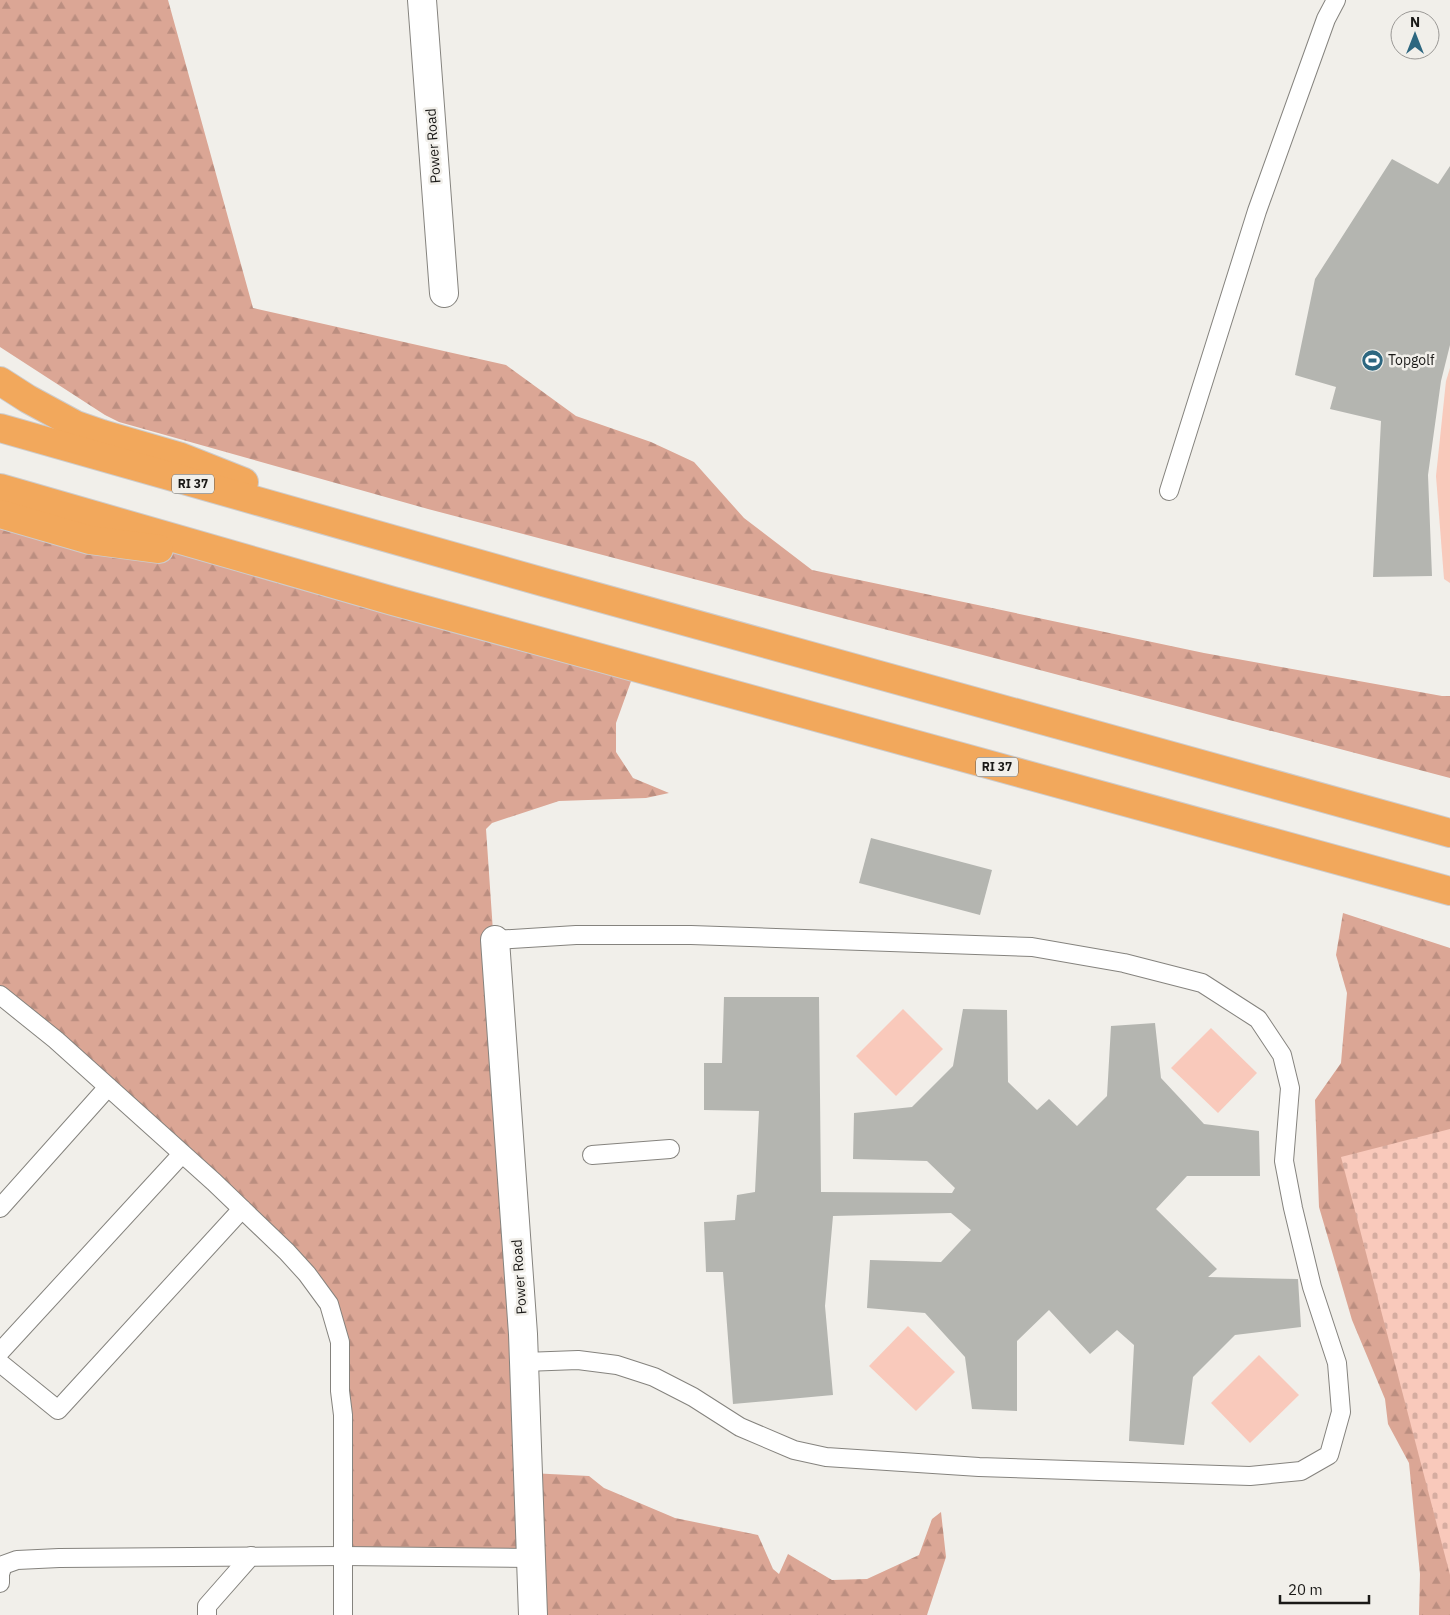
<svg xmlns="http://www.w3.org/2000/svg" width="1450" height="1615" font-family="'IBM Plex Sans',sans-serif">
<defs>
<pattern id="forest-firs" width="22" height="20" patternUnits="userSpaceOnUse" patternTransform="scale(1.25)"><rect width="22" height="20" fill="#dba695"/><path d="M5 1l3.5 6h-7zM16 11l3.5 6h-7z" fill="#bb8e80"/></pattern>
<pattern id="cemetery-stones" width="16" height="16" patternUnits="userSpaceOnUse" patternTransform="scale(1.25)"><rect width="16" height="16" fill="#f9c9bb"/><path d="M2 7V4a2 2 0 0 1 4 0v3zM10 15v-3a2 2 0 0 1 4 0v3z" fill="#d5aca0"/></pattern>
</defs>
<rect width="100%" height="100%" fill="#f1efea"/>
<g fill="url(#forest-firs)">
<polygon points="0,0 168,0 253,308 506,365 576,416 651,442 694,462 744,518 812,570 1204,653 1442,696 1450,696 1450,778 428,509 119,422 105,415 0,347"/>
<polygon points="0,519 121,531 634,673 616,723 616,752 633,778 669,793 646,798 559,801 492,823 486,829 530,1473 589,1476 604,1488 675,1518 758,1535 773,1569 779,1574 788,1554 832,1580 867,1579 919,1555 932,1519 941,1512 946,1557 927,1615 535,1615 532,1560 346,1552 340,1333 325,1291 0,992"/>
<polygon points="1343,913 1450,948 1450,1615 1419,1615 1420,1574 1409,1463 1388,1424 1385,1399 1352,1320 1319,1207 1315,1100 1341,1063 1347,993 1336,955"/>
</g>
<polygon fill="url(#cemetery-stones)" points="1450,1129 1450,1575 1341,1157"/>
<g fill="#f9c9bb">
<polygon points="1450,368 1450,583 1444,579 1436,476 1446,381"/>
<polygon points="903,1009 943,1049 896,1096 856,1056"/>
<polygon points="1211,1028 1257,1073 1218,1113 1171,1068"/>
<polygon points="908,1326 955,1372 916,1411 869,1366"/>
<polygon points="1259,1355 1299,1395 1250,1443 1211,1403"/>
</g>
<g fill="#b4b5b0">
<polygon points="1392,159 1438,184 1450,166 1450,345 1441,381 1428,475 1432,576 1373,577 1381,421 1330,409 1336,387 1295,375 1315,279"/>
<polygon points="871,838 992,870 980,915 859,883"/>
<polygon points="724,997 819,997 821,1192 952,1193 955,1188 927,1161 853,1159 854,1113 912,1107 953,1066 963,1009 1007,1010 1008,1082 1037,1110 1049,1099 1077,1126 1107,1096 1111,1026 1155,1023 1161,1078 1204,1124 1259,1131 1260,1176 1187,1176 1156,1209 1217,1269 1208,1277 1298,1279 1301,1327 1235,1335 1193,1377 1184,1445 1129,1441 1134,1345 1117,1330 1090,1354 1049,1310 1017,1341 1017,1411 972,1409 965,1357 925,1313 867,1308 870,1260 941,1262 971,1230 951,1213 833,1216 825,1306 833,1395 733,1404 723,1272 706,1272 704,1222 735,1220 737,1195 755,1192 759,1111 704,1110 704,1063 722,1063"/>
</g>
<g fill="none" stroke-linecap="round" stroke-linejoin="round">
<defs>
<g id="lane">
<polyline points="1169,491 1257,211 1326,19 1336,0"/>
<polyline points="495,940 576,935 691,935 1032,947 1124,963 1202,983 1258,1019 1282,1055 1290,1088 1284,1161 1293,1208 1312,1287 1337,1363 1341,1412 1329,1455 1301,1471 1250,1476 979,1467 826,1457 794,1450 740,1427 693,1397 654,1377 617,1365 578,1360 524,1362"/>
<polyline points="0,995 56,1040 214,1182 287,1252 307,1274 329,1304 340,1342 340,1391 343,1415 343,1615"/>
<polyline points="592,1155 670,1149"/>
<polyline points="0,1208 108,1087"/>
<polyline points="0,1352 182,1154"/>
<polyline points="0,1363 58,1410 242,1209"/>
<polyline points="0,1583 0,1574 3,1565 17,1560 59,1558 343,1556 531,1558"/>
<polyline points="207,1615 207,1606 251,1556"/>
</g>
<g id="street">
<polyline points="422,0 444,293"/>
<polyline points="495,940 523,1334 533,1615"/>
</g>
<g id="highway">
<polyline points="0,381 28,399 76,425 102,434 181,457 244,482"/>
<polyline points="0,428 543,582 1450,833"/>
<polyline points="0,488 393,601 1450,891"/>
<polyline points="0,514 90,540 159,549"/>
</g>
</defs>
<use href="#lane" stroke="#85837e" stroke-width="20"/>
<use href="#street" stroke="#85837e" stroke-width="30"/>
<use href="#highway" stroke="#cdcccc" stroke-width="30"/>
<use href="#lane" stroke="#fff" stroke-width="18"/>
<use href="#street" stroke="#fff" stroke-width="28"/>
<use href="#highway" stroke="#f2a85c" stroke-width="28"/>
</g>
<defs>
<symbol id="stadium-disc" viewBox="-11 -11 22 22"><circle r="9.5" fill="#2d6780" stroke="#f1efea"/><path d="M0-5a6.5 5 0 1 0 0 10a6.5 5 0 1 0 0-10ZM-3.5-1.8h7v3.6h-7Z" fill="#fff"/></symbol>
</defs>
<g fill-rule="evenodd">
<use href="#stadium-disc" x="1360" y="348" width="25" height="25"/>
</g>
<g text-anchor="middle" stroke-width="5" stroke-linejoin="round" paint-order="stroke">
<g fill="#f1efea" stroke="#5a5956" stroke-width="1">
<rect x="172" y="474.5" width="42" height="19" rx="4"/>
<rect x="976" y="757.5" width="42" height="19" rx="4"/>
</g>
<g font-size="12" font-weight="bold" fill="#1a1917">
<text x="193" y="488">RI 37</text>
<text x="997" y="771">RI 37</text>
</g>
<g font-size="14" fill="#1a1917" stroke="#f1efea">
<text transform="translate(433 146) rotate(-94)" y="5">Power Road</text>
<text transform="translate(519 1277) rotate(-94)" y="5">Power Road</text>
</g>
<g font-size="14" fill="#1a1917" stroke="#f1efea" text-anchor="start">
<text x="1388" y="365">Topgolf</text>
</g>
</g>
<g transform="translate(1415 35)"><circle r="24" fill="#f1efea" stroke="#9b9996"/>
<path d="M0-4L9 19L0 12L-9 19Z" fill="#2d6780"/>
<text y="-8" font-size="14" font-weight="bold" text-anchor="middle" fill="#1a1917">N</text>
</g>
<path d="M1280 1595v8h89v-8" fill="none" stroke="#1a1917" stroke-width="2.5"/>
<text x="1288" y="1595" font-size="15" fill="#1a1917" stroke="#f1efea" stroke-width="4" paint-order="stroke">20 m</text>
</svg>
